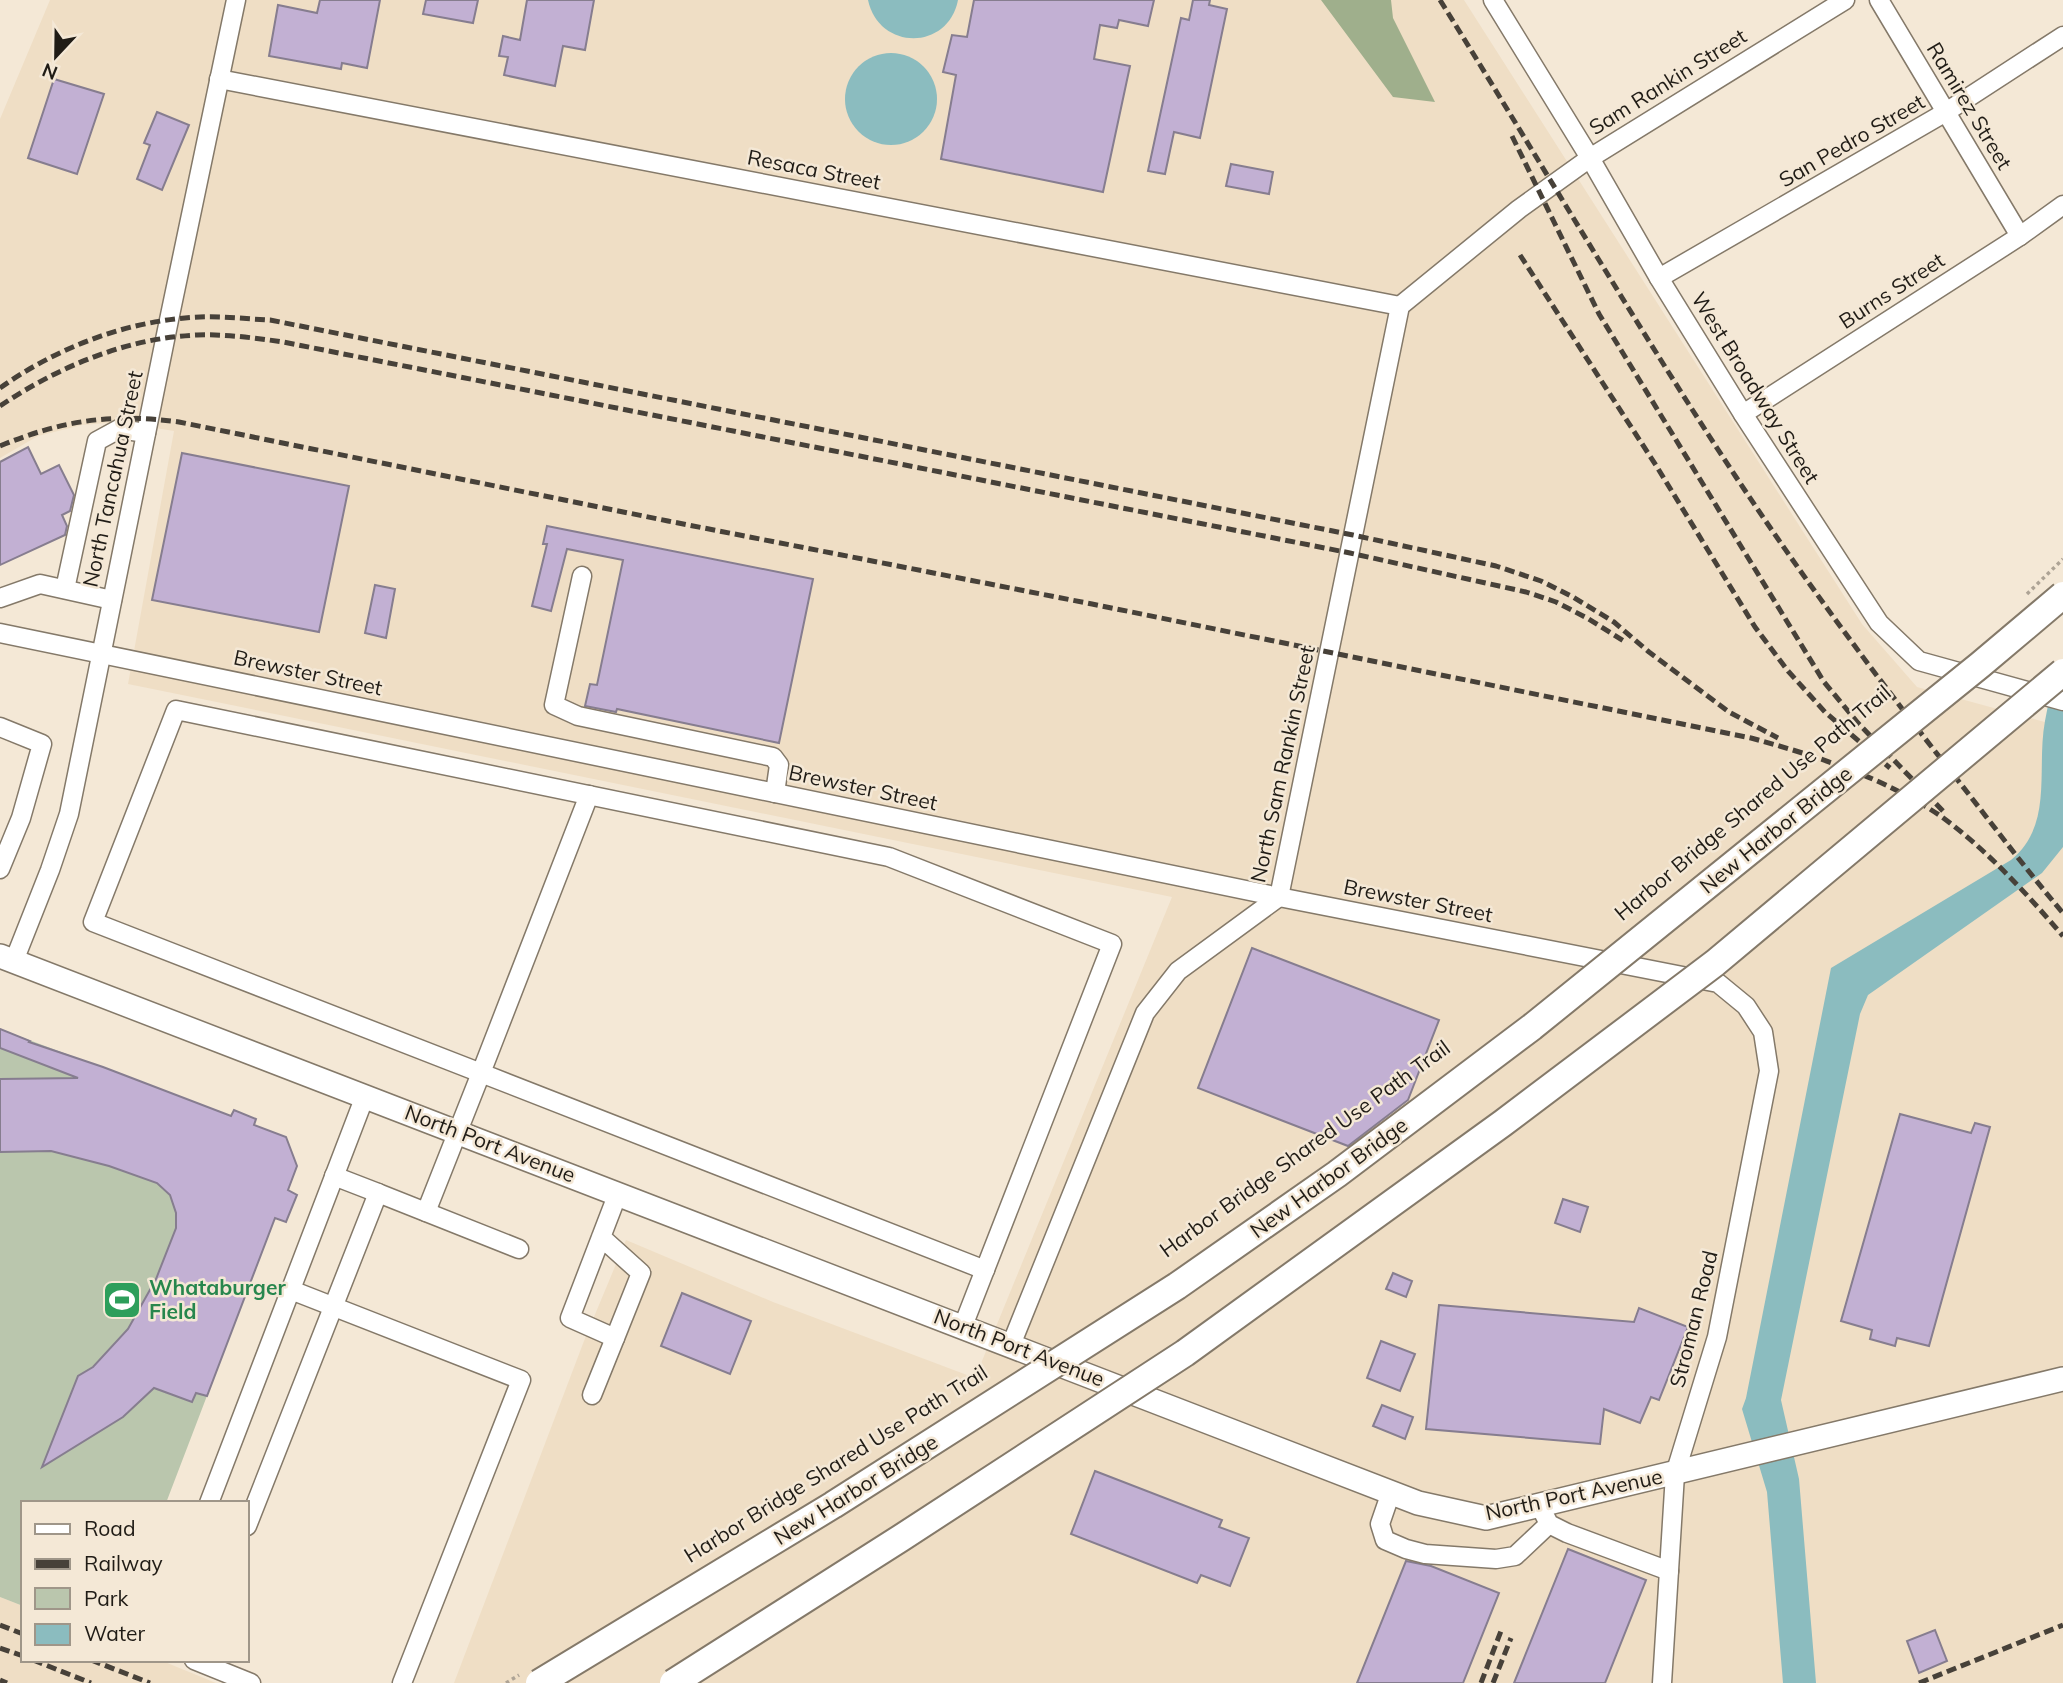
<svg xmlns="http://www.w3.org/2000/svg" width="2063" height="1683" font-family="Mulish,sans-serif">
<rect width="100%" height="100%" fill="#f4e8d6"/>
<g fill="#efdec5">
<polygon points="50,0 1464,0 1862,624 1917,687 2063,727 2063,1683 454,1683 584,1341 626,1240 773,1302 975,1378 1172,897 128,684 174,431 118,422 82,425 38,436 0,458 0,119"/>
<polygon points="0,1597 23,1606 23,1660 160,1660 216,1683 0,1683"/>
</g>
<polygon fill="#bac6ad" points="0,1029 231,1116 234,1110 256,1119 254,1125 286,1137 297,1166 288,1190 297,1195 286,1222 275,1218 166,1503 23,1503 23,1606 0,1597"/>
<polygon fill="#9faf8c" points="1321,0 1391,0 1393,18 1435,102 1393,97"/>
<g fill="#8bbcbf">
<path d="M868,0H958C948,51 879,51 868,0Z"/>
<circle cx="891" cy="99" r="46"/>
<path d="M2063,662V847L2042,873L1868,995L1860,1014L1781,1400L1799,1479L1816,1683H1783L1767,1492L1742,1409L1746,1398L1831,968L2011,860C2054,825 2036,769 2045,721C2048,703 2053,685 2058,667Z"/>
</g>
<g fill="#c2b0d3" stroke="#867d8f" stroke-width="2">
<polygon points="320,0 380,0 367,68 342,63 341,69 269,56 278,5 317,13"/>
<polygon points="426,0 478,0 473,23 423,14"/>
<polygon points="527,0 594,0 585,50 563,46 555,86 504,75 508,57 499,56 503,36 520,40"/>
<polygon points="974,0 1154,0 1148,26 1119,20 1117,28 1100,25 1094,59 1130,66 1103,192 941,159 956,75 943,72 952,35 967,37"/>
<polygon points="1193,0 1210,0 1209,5 1227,9 1200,138 1174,132 1165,174 1148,171 1181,18 1189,20"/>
<polygon points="54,79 104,94 77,174 28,158"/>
<polygon points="157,112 189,125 162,190 137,179 150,145 144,143"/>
<polygon points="1231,164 1273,172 1269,194 1226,186"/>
<polygon points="28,447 41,474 59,465 74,495 70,511 62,515 67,526 65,535 0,565 0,462"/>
<polygon points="182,453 349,486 319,632 152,600"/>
<polygon points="547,526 813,579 779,743 617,709 616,712 585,706 590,684 597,685 623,560 567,549 551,611 532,606 547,544 543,544"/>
<polygon points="375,585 395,589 386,638 365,633"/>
<polygon points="1252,948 1439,1020 1408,1100 1348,1146 1198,1088"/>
<polygon points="0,1029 30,1041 29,1042 103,1067 231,1116 234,1110 256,1119 254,1125 286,1137 297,1166 288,1190 297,1195 286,1222 275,1218 207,1396 196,1393 192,1402 154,1388 123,1417 42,1467 78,1376 93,1367 128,1329 156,1279 176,1228 176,1213 170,1195 157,1183 109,1166 51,1151 0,1152 0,1079 78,1078 0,1048"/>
<polygon points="1900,1114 1971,1133 1975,1123 1990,1127 1929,1346 1897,1338 1895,1346 1870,1339 1872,1330 1841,1321"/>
<polygon points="1563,1199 1588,1207 1580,1232 1555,1223"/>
<polygon points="1393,1273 1412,1281 1406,1297 1386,1289"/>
<polygon points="682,1293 751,1321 730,1374 661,1346"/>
<polygon points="1439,1305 1634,1322 1639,1308 1688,1327 1659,1400 1651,1397 1640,1423 1604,1409 1600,1444 1426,1429"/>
<polygon points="1381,1341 1415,1354 1400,1391 1367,1378"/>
<polygon points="1382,1405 1413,1417 1405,1439 1373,1426"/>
<polygon points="1095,1471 1222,1520 1219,1527 1249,1538 1230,1586 1201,1575 1197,1583 1071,1534"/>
<polygon points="1568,1549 1646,1580 1605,1683 1514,1683"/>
<polygon points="1406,1561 1431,1566 1499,1593 1463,1683 1357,1683"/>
<polygon points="1935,1630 1947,1661 1919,1673 1907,1641"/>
</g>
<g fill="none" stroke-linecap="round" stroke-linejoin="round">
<defs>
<g id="minor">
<polyline points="1493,0 1590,158 1659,278 1743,414 1879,623 1919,661 2063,701"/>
<polyline points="1879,0 2020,236"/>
<polyline points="219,79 1400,306"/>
<polyline points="1659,278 1946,112 2063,36"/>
<polyline points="1743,414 2020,236 2063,205"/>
<polyline points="582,576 554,705 578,716 773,757 779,765 775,793"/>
<polyline points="65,589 97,441 119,429 146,433"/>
<polyline points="0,598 40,584 112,600"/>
<polyline points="0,633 1279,897 1718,983 1746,1006 1763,1032 1769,1071 1717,1337 1675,1474 1662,1683"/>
<polyline points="0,727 42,744 21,818 0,869"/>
<polyline points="589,795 481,1073 985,1270"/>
<polyline points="14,961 50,870 69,814 169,320 236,0"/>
<polyline points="334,1176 378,1193"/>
<polyline points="426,1212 481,1073 93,922 176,710 889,857 1112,944 963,1326"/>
<polyline points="601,1237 641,1273 615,1338 570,1318 618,1193"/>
<polyline points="291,1290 521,1380 402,1683"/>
<polyline points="1011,1345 1145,1013 1178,971 1279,897 1400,306 1519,209 1590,158 1845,0"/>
<polyline points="592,1395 615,1338"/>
<polyline points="1391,1492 1380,1524 1385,1540 1406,1549 1425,1554 1496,1559 1515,1556 1549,1524"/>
<polyline points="209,1503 365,1096"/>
<polyline points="1544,1514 1549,1524 1567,1533 1669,1571"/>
<polyline points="247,1526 378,1193 519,1249"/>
<polyline points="194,1660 251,1683"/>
</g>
<polyline id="major" points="0,956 1418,1503 1486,1518 2063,1379"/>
</defs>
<use href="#minor" stroke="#847969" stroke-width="21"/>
<use href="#major" stroke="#847969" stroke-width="26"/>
<use href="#minor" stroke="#fff" stroke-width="18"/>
<use href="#major" stroke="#fff" stroke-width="23"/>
<g stroke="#474139" stroke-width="5" stroke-dasharray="10 5" stroke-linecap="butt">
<path d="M1440,0C1539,159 1633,321 1736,477C1803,578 1874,674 1949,769C1987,817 2023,866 2063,913"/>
<polyline points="1512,136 1599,314 1824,682 1858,723 1943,811"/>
<polyline points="1520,255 1657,467 1755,627 1788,671 1825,712 1890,768"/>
<path d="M0,388C58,347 128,320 200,317C223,316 247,319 270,320L1353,535L1496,566L1541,581L1573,597L1614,622L1649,652L1729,712L1778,738"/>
<path d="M0,406C58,367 126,338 197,335C226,334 255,338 283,342L1350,553L1526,592L1556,602L1587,618L1627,643"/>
<path d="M0,446C63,420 112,413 179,422L668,521L1092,604L1751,738C1817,756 1885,778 1942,817C1987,850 2027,894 2063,936"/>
<polyline points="0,1625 23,1634"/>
<polyline points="0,1648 23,1656"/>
<polyline points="33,1660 91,1683"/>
<polyline points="91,1660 150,1683"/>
<polyline points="0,1680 7,1683"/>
<polyline points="1481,1683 1501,1631"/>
<polyline points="1493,1683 1511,1638"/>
<polyline points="1919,1683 2063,1625"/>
</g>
<defs>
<g id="highway-bridge">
<polyline points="539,1683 833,1505 1177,1286 1337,1174 1532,1027 1980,665 2063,595"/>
<polyline points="673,1683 901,1538 1185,1353 1503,1123 1715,963 2063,672"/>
</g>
</defs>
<use href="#highway-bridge" stroke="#847969" stroke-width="30" stroke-linecap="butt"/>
<g stroke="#ada395" stroke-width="3.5" stroke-dasharray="3.5 3.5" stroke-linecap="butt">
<polyline points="2027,594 2063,559"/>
<polyline points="506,1683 519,1675"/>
</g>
<use href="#highway-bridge" stroke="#fff" stroke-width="26"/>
</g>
<defs>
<symbol id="stadium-square" viewBox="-11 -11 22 22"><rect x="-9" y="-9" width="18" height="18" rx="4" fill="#2e9e5b" stroke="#f4e8d6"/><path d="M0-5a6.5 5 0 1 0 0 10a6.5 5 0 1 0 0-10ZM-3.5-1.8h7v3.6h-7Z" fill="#fff"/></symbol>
</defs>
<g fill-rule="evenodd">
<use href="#stadium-square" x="100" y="1278" width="44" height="44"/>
</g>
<g text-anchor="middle" stroke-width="5" stroke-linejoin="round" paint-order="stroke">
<g font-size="21" fill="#201c16" stroke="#f4e8d6">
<text transform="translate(1668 82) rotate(-32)" y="7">Sam Rankin Street</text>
<text transform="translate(1969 106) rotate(59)" y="7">Ramirez Street</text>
<text transform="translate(1852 141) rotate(-30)" y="7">San Pedro Street</text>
<text transform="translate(814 170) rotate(11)" y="7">Resaca Street</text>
<text transform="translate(1892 291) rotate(-33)" y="7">Burns Street</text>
<text transform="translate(1755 388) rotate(58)" y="7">West Broadway Street</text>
<text transform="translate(113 479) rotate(-78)" y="7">North Tancahua Street</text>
<text transform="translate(308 673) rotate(12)" y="7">Brewster Street</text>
<text transform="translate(1283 764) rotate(-78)" y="7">North Sam Rankin Street</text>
<text transform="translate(863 788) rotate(12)" y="7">Brewster Street</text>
<text transform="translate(1753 803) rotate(-40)" y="7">Harbor Bridge Shared Use Path Trail</text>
<text transform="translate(1776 830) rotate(-39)" y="7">New Harbor Bridge</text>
<text transform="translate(1418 901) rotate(11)" y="7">Brewster Street</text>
<text transform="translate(490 1144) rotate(21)" y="7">North Port Avenue</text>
<text transform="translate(1305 1149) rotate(-36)" y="7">Harbor Bridge Shared Use Path Trail</text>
<text transform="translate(1329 1178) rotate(-36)" y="7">New Harbor Bridge</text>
<text transform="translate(1694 1319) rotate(-76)" y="7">Stroman Road</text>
<text transform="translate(1019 1348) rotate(21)" y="7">North Port Avenue</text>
<text transform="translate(836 1464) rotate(-32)" y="7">Harbor Bridge Shared Use Path Trail</text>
<text transform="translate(856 1490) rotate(-32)" y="7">New Harbor Bridge</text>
<text transform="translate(1574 1495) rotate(-12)" y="7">North Port Avenue</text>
</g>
<g font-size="21" font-weight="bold" fill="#27864d" stroke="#f4e8d6" text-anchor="start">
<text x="149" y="1295">Whataburger<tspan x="149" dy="24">Field</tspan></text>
</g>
</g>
<rect x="21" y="1501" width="228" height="161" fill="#f4e8d6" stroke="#9f9689" stroke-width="2"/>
<rect x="35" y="1524" width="35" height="10" fill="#ffffff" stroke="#9f9689" stroke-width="2"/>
<text x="84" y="1536" font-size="21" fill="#201c16">Road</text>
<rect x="35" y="1559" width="35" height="10" fill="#474139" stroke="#9f9689" stroke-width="2"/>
<text x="84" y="1571" font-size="21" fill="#201c16">Railway</text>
<rect x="35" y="1588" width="35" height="21" fill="#bac6ad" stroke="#9f9689" stroke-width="2"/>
<text x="84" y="1606" font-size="21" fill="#201c16">Park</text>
<rect x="35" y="1624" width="35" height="21" fill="#8bbcbf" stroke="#9f9689" stroke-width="2"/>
<text x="84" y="1641" font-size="21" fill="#201c16">Water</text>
<g transform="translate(56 56) rotate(202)" stroke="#f4e8d6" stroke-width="5" paint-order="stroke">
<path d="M0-5L12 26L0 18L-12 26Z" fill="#201c16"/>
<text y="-10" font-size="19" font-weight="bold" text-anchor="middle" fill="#201c16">N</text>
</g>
</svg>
